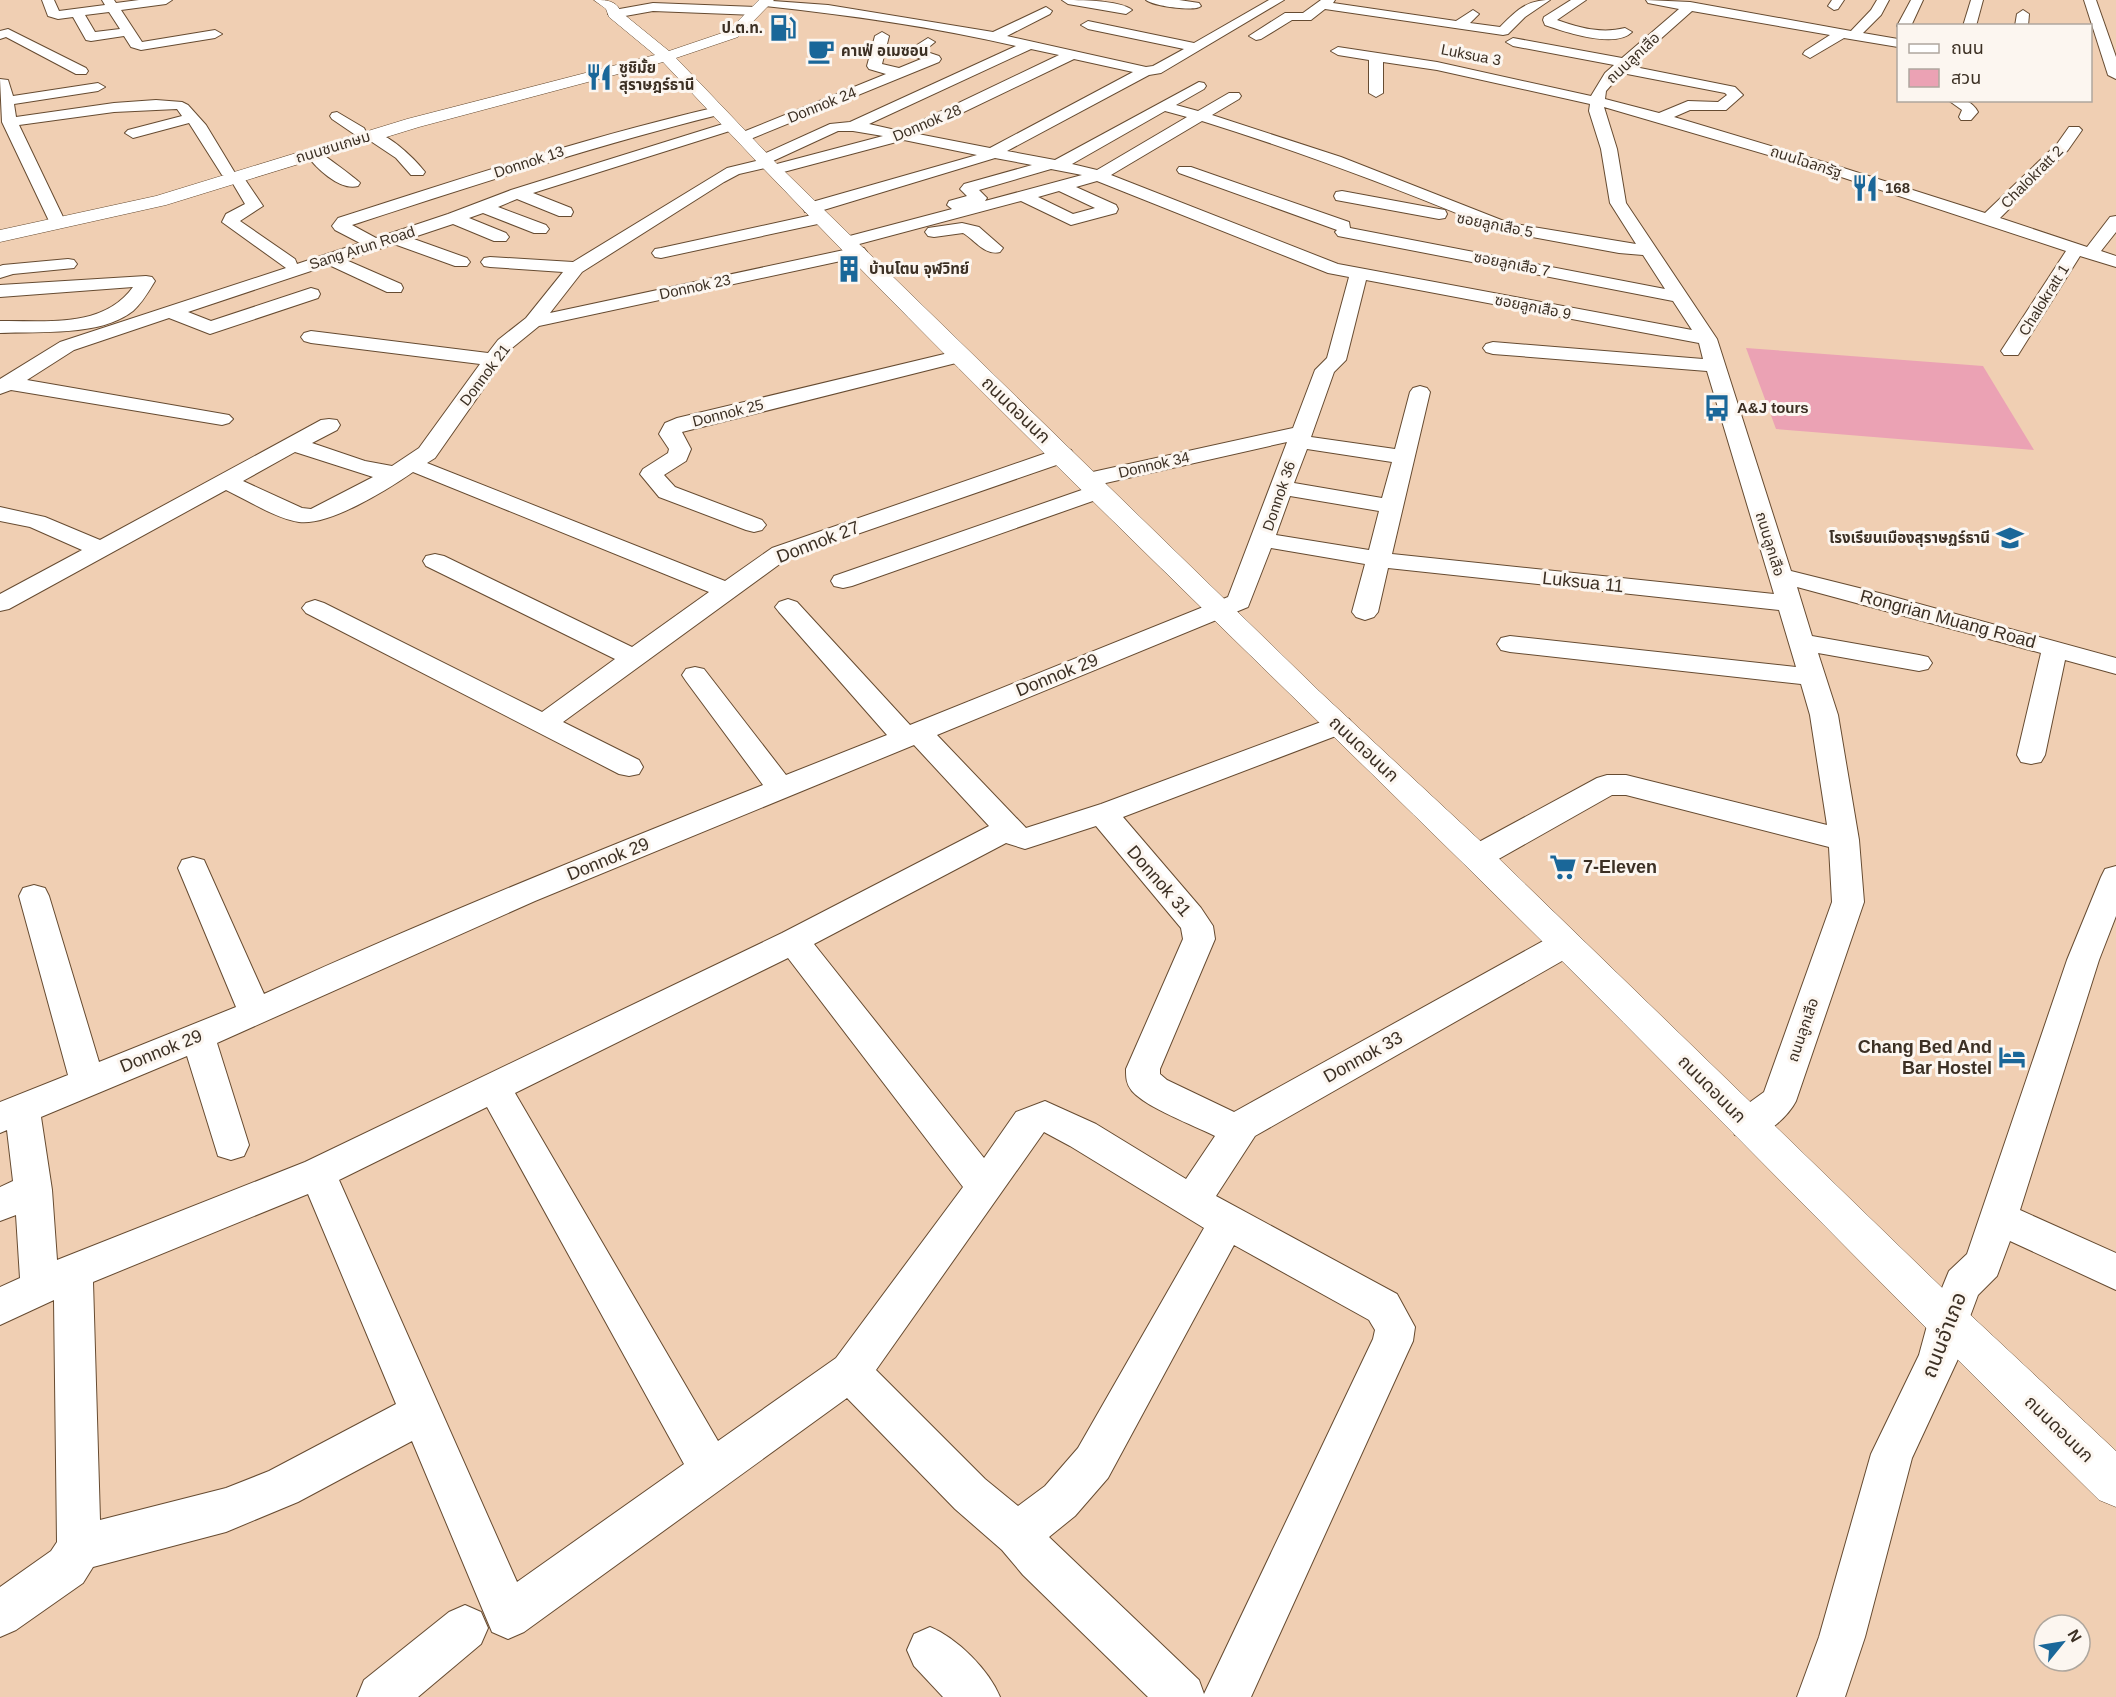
<svg xmlns="http://www.w3.org/2000/svg" width="2116" height="1697" font-family="Arial,'Noto Sans Thai',sans-serif">
<rect width="100%" height="100%" fill="#f0cfb3"/>
<polygon fill="#eba2b4" points="1746,348 1983,366 2034,450 1776,429"/>
<g fill="none" stroke-linecap="round" stroke-linejoin="round">
<defs>
<g id="minor">
<path d="M42,0H54L59,11L105,5L102,0H114L116,3L139,0H172L166,4L121,10L142,42L215,30L222,34L215,38L141,50L131,47L124,36L91,41L86,40L73,17L58,19L48,16ZM109,12L120,29L95,32L85,15Z"/>
<path d="M760,0L828,5L993,32L1046,7L1052,11L1050,14L1007,36L1146,67L1153,66L1184,49L1088,29L1081,25L1088,21L1194,43L1269,0H1284L1161,73L1149,75L1007,151L1055,160L1199,82L1204,83L1206,86L1204,89L1176,105L1198,111L1229,93H1239L1241,96L1239,99L1212,115L1341,157L1509,223L1636,244L1610,203L1601,149L1589,111L1590,104L1437,70L1383,62V93L1376,97L1369,93V60L1338,55L1331,51L1338,47L1437,62L1591,96L1605,73L1614,65L1513,46L1506,42L1513,38L1622,58L1679,9L1648,3L1646,0L1690,2L1851,31L1871,10L1877,0H1889L1881,15L1863,33L1898,39V47L1844,38L1810,58L1803,54L1805,51L1830,35L1692,11L1630,66L1735,87L1743,95L1726,110H1690L1674,117L1834,165L1985,213L2057,144L2069,127H2079L2082,130L2068,150L2000,218L2087,247L2110,217L2116,216V232L2101,251L2116,256V267L2080,256L2018,355H2004L2001,351L2066,251L1823,171L1604,107L1617,149L1626,203L1717,339L1791,571L1883,594L2116,658V674L2065,660L2045,755L2041,762L2031,764L2021,762L2017,755L2041,653L1797,587L1812,636L1919,655L1928,657L1932,663L1928,669L1919,671L1818,653L1838,715L1859,840L1864,902L1796,1101C1789,1115 1767,1136 1750,1138C1745,1139 1740,1136 1735,1135L1730,1124L1735,1113L1764,1092L1832,902L1829,847L1626,795H1612L1488,865L1477,868L1466,865L1462,857L1466,849L1597,778L1607,775H1626L1827,825L1810,715L1801,684L1510,652L1501,650L1497,644L1501,638L1510,636L1796,667L1779,610L1388,568L1378,612L1374,617L1365,620L1356,617L1352,612L1365,564L1271,548L1248,607L937,735L1026,828L1101,804L1329,719L1339,716L1349,719L1353,725L1349,731L1123,817L1201,908L1213,926L1215,939L1160,1069V1074L1167,1080L1234,1112L1554,935L1565,932L1576,935L1581,944L1576,953L1255,1136L1216,1196L1397,1294L1415,1327L1413,1341L1407,1354L1251,1697H1148L1023,1575L1002,1550L955,1509L847,1398L524,1632L508,1639L492,1632L412,1441L298,1502L226,1532L93,1567L83,1583L16,1630L0,1637V1587L51,1551L57,1542L54,1300L0,1325V1287L20,1278L16,1215L0,1221V1187L13,1181L7,1130L0,1133V1102L68,1075L19,896L23,888L34,885L45,888L49,896L99,1062L236,1007L178,868L182,860L193,857L204,860L264,994C428,919 595,852 763,785L686,681L682,675L686,669L695,667L704,669L786,775L887,735L779,612L775,607L779,602L788,599L797,602L910,725L1228,597L1287,442L1088,487L1080,485L1077,480L1080,475L1088,473L1293,428L1315,370L1327,358L1349,277L1328,273L1097,181L1076,187L1116,205L1118,209L1116,213L1071,225L1021,201L848,247L842,246L839,242L842,238L952,209L947,205L949,201L967,196L960,189L964,184L1032,165L995,158L817,212H805L803,208L805,204L977,155L904,140L776,174L770,172L769,167L739,174L724,182L582,272L550,313L858,247L864,248L867,252L864,256L539,326L512,348L435,458L427,463L725,581L772,548L1055,450L1063,448L1071,450L1074,455L1071,460L788,558L563,722L639,760L643,767L639,774L629,776L619,774L306,613L302,608L306,603L315,600L324,603L542,712L615,659L426,566L423,561L426,556L435,554L444,556L632,647L709,592L413,472C387,490 329,526 299,522C277,519 247,500 226,490L9,609L0,611V594L82,550L30,527L0,521V507L45,517L100,540L321,420L329,419L337,420L340,425L337,430L312,443L365,461L392,466L419,448L480,364L311,343L304,341L301,337L304,333L311,331L488,353L498,340L526,318L563,272L490,267L484,266L481,262L484,258L490,257L573,262L727,168L756,161L757,157L830,124L850,122L1016,46C934,27 849,15 765,6L761,5ZM1031,49L1059,55L900,131L869,124ZM1074,59L1133,72L990,148L918,134ZM1622,73L1725,93L1727,95L1718,102L1688,101L1659,113L1605,99L1606,91ZM1165,111L1187,117L1097,170L1072,164ZM1202,121C1295,150 1386,184 1476,221L1477,227L1619,253L1643,255L1665,289L1350,228L1349,222L1191,167H1179L1177,170L1179,173L1337,230L1335,232L1338,236L1673,301L1692,330L1338,264L1111,175ZM838,131H853L883,136L773,165V161ZM1051,169L1082,175L985,201L987,198L979,190ZM1059,191L1095,208L1073,214L1038,197ZM1366,280L1699,343L1703,359L1493,342L1486,344L1483,348L1486,352L1493,354L1707,371L1774,594L1392,554L1430,392L1427,388L1420,386L1413,388L1410,392L1395,449L1311,437L1334,372L1346,360ZM1307,449L1392,462L1382,498L1294,483ZM295,452L373,477L311,509L302,508L243,481ZM1290,496L1379,511L1369,550L1276,535ZM914,745L989,826L782,933L305,1162L57,1260L52,1190L41,1117L187,1056L218,1156L231,1160L244,1156L249,1145L217,1043L535,901ZM1096,826L1181,928L1183,939L1126,1069C1126,1077 1126,1084 1132,1091C1147,1108 1193,1125 1215,1136L1186,1179L1096,1124L1045,1101L1016,1112L984,1158L814,944L1006,843L1025,849ZM788,958L963,1187L836,1358L718,1441L515,1093ZM487,1107L684,1464L517,1582L339,1180ZM1044,1132L1070,1146L1204,1228L1078,1448L1045,1486L1018,1506L985,1479L876,1370ZM308,1194L396,1404L269,1471L226,1488L100,1520L93,1282ZM1234,1245L1369,1320L1375,1330L1373,1339L1204,1694L1199,1680L1049,1537L1075,1516L1108,1478Z"/>
<path d="M1062,0C1079,0 1120,0 1132,10L1126,14L1068,4Z"/>
<path d="M1146,0H1179L1199,3L1201,6C1195,12 1153,6 1146,0Z"/>
<path d="M1321,0H1335L1333,3L1456,21L1473,10L1479,14L1470,23L1500,27C1516,11 1526,0 1550,0L1525,17L1508,34L1503,35L1325,9L1311,20H1292L1261,39L1256,40L1249,36L1285,13H1303Z"/>
<path d="M1571,0H1586L1557,20C1579,28 1602,34 1625,28L1632,32C1615,49 1565,32 1545,25L1543,20L1544,17Z"/>
<polygon points="1832,0 1844,0 1838,9 1834,10 1828,6"/>
<polygon points="1911,0 1923,0 1911,26 1898,26 1898,27 1897,26"/>
<polygon points="1971,0 1983,0 1976,26 1963,26"/>
<polygon points="2084,0 2096,0 2116,57 2116,79 2108,75"/>
<polygon points="653,3 756,7 762,11 756,15 653,11 614,18 608,14 614,10"/>
<polygon points="2023,10 2029,14 2028,26 2015,26 2017,14"/>
<polygon points="8,29 86,68 88,71 86,74 76,74 6,37 0,39 0,31"/>
<polygon points="882,32 889,36 882,64 899,68 921,59 906,52 928,38 935,42 924,51 939,56 941,59 939,62 748,140 738,140 735,137 738,134 886,74 869,69 867,66 875,36"/>
<path d="M0,79L8,80L13,96L98,83L105,87L98,91L14,104L16,117L114,103L156,100L182,102L188,105L206,125L235,173L242,175L263,206L240,221L295,259L297,264L360,243L335,230L332,226L338,218C463,178 588,137 717,107L724,111L722,114C597,145 475,185 352,225L376,238L448,214L511,190L726,123H736L739,126L736,129L533,193L571,208L573,212L571,216H559L517,199L498,207L546,225L549,229L546,233H534L483,213L469,218L506,233L509,237L506,241H494L453,224L411,238L467,258L470,262L467,266H455L394,244L346,260L401,284L403,288L401,292H387L329,265L188,312L211,321L311,288L318,290L320,294L318,298L210,334L169,318L74,350L27,380L229,415L233,419L229,423L222,425L11,390L0,394V379L60,342L286,268L222,222L226,214L245,204L229,177L222,175L189,123L133,138L125,133L128,130L182,116L177,109L114,112L19,125L63,217L61,221H49L2,122Z"/>
<path d="M1948,100C1962,100 1971,99 1978,112L1971,120H1961L1959,117L1962,110Z"/>
<path d="M337,112L364,128L366,132C383,127 415,159 425,172L423,175H411L396,158L366,138L364,134H354L332,119L330,116L332,113Z"/>
<path d="M313,148C316,149 358,180 360,183L358,186C339,191 315,167 305,153Z"/>
<polygon points="1342,191 1439,209 1445,210 1447,214 1445,218 1439,219 1336,200 1334,196 1336,192"/>
<polygon points="821,213 827,214 829,218 827,222 661,258 655,257 652,253 655,249 661,248"/>
<path d="M962,223L979,227L1003,248L1000,252C985,256 975,240 963,233L934,237L928,236L925,232L928,228Z"/>
<polygon points="68,259 74,260 77,264 74,268 13,274 0,278 0,266 3,265"/>
<path d="M146,276L152,277L155,281C149,291 142,303 133,311C100,337 39,331 0,333V321C45,320 103,329 133,287L0,297V285Z"/>
<polygon points="961,350 968,352 971,356 968,360 682,432 691,449 686,461 664,475 675,487 762,520 766,525 762,530 754,532 746,530 659,497 640,474 643,469 668,453 669,449 659,434 665,423 677,418"/>
<polygon points="1099,484 1107,486 1110,491 1107,496 852,586 843,588 834,586 831,581 834,576"/>
<polygon points="2116,866 2116,916 2099,960 2020,1210 2116,1253 2116,1290 2010,1241 1997,1276 1978,1295 1968,1322 1958,1359 1912,1458 1865,1637 1845,1697 1797,1697 1819,1637 1871,1454 1919,1355 1928,1322 1949,1271 1967,1254 2067,960 2101,877 2105,869"/>
<polygon points="465,1605 481,1612 488,1628 481,1644 418,1697 357,1697 364,1680 449,1612"/>
<path d="M930,1627C957,1638 989,1670 1000,1697H943L914,1666L907,1650L914,1634Z"/>
</g>
<path id="major" d="M594,0C606,0 616,0 621,12L669,51L728,31L759,0H774L738,37L676,58L779,166L1319,691L1489,849L1963,1308L2116,1451V1507L2099,1500C1885,1290 1678,1074 1464,864C1195,600 920,339 663,62L419,127L166,205L0,242V230L156,196L407,119L655,55L609,17L606,9Z"/>
</defs>
<use href="#minor" stroke="#664b31" stroke-width="2"/>
<use href="#major" stroke="#664b31" stroke-width="1"/>
<use href="#minor" fill="#fff" fill-rule="evenodd"/>
<use href="#major" fill="#fff" fill-rule="evenodd"/>
</g>
<defs>
<symbol id="fuel-bare" viewBox="-9 -9 18 18"><path d="M-5.5-6h7V0h2V4h1.3V-2.5L3-4.5l.8-.8L6-3V5H2.5V1h-1V6h-7ZM-4.2-4.7v3.2H.2V-4.7Z" fill="#1a6799" stroke="#fcf6f0" stroke-width="2.5" paint-order="stroke"/></symbol>
<symbol id="cafe-bare" viewBox="-9 -9 18 18"><path d="M-5.5-4.5H6V0H3Q3 3.5 0 3.5H-2.5Q-5.5 3.5-5.5 0ZM3-3.2v2h1.7v-2ZM-6 4.5H4V6H-6Z" fill="#1a6799" stroke="#fcf6f0" stroke-width="2.5" paint-order="stroke"/></symbol>
<symbol id="restaurant-bare" viewBox="-9 -9 18 18"><path d="M-5-6h1v4h1v-4h1v4h1v-4h1v5L-1.5 .5V6h-2V.5L-5-1ZM5-6V6H3V1.5H1.5Q1.5-4 5-6Z" fill="#1a6799" stroke="#fcf6f0" stroke-width="2.5" paint-order="stroke"/></symbol>
<symbol id="building-bare" viewBox="-9 -9 18 18"><path d="M-4-6H4V6H1V3H-1V6H-4ZM-2.5-4.3h1.7v1.8h-1.7ZM.8-4.3h1.7v1.8H.8ZM-2.5-1h1.7V.8h-1.7ZM.8-1h1.7V.8H.8Z" fill="#1a6799" stroke="#fcf6f0" stroke-width="2.5" paint-order="stroke"/></symbol>
<symbol id="bus-bare" viewBox="-9 -9 18 18"><path d="M-5-6H5V4H4V6H2V4H-2V6H-4V4H-5ZM-3.5-4V0h7V-4ZM-3.5 1.2v1.5H-2V1.2ZM2 1.2v1.5H3.5V1.2Z" fill="#1a6799" stroke="#fcf6f0" stroke-width="2.5" paint-order="stroke"/></symbol>
<symbol id="school-bare" viewBox="-9 -9 18 18"><path d="M0-5L7-2L0 1L-7-2ZM-4 1L0 2.5L4 1V4Q0 6-4 4Z" fill="#1a6799" stroke="#fcf6f0" stroke-width="2.5" paint-order="stroke"/></symbol>
<symbol id="supermarket-bare" viewBox="-9 -9 18 18"><path d="M-6-5.5h2.5l.6 2H6L4.5 2H-2.5L-4.4-4H-6ZM-1.5 3.2a1.3 1.3 0 1 0 .1 0ZM3 3.2a1.3 1.3 0 1 0 .1 0Z" fill="#1a6799" stroke="#fcf6f0" stroke-width="2.5" paint-order="stroke"/></symbol>
<symbol id="hotel-bare" viewBox="-9 -9 18 18"><path d="M-6-4.5h1.5V1H6V5H4.5V3h-9V5H-6ZM-4 0a1.8 1.8 0 1 1 3.6 0ZM.5 0V-2.5h3Q6-2.5 6 0Z" fill="#1a6799" stroke="#fcf6f0" stroke-width="2.5" paint-order="stroke"/></symbol>
</defs>
<g fill-rule="evenodd">
<use href="#fuel-bare" x="764" y="9" width="38" height="38"/>
<use href="#cafe-bare" x="802" y="32" width="38" height="38"/>
<use href="#restaurant-bare" x="580" y="58" width="38" height="38"/>
<use href="#restaurant-bare" x="1846" y="169" width="38" height="38"/>
<use href="#building-bare" x="830" y="250" width="38" height="38"/>
<use href="#bus-bare" x="1698" y="389" width="38" height="38"/>
<use href="#school-bare" x="1991" y="519" width="38" height="38"/>
<use href="#supermarket-bare" x="1544" y="848" width="38" height="38"/>
<use href="#hotel-bare" x="1993" y="1038" width="38" height="38"/>
</g>
<g text-anchor="middle" stroke-width="6" stroke-linejoin="round" paint-order="stroke">
<g font-size="15" font-weight="bold" fill="#3c3024" stroke="#fcf6f0" text-anchor="start">
<text x="763" y="33" text-anchor="end">ป.ต.ท.</text>
<text x="841" y="56">คาเฟ่ อเมซอน</text>
<text x="619" y="73">ซูชิมั้ย<tspan x="619" dy="17">สุราษฎร์ธานี</tspan></text>
<text x="1885" y="193">168</text>
<text x="869" y="274">บ้านโตน จุฬวิทย์</text>
<text x="1737" y="413">A&amp;J tours</text>
<text x="1990" y="543" text-anchor="end">โรงเรียนเมืองสุราษฏร์ธานี</text>
</g>
<g font-size="15" fill="#3c3024" stroke="#fcf6f0">
<text transform="translate(1471 55) rotate(11)" y="5">Luksua 3</text>
<text transform="translate(1633 58) rotate(-43)" y="5">ถนนลูกเสือ</text>
<text transform="translate(822 105) rotate(-22)" y="5">Donnok 24</text>
<text transform="translate(927 123) rotate(-23)" y="5">Donnok 28</text>
<text transform="translate(333 147) rotate(-17)" y="5">ถนนชนเกษม</text>
<text transform="translate(529 162) rotate(-18)" y="5">Donnok 13</text>
<text transform="translate(1806 162) rotate(18)" y="5">ถนนโฉลกรัฐ</text>
<text transform="translate(2032 177) rotate(-45)" y="5">Chalokratt 2</text>
<text transform="translate(1495 225) rotate(11)" y="5">ซอยลูกเสือ 5</text>
<text transform="translate(362 248) rotate(-18)" y="5">Sang Arun Road</text>
<text transform="translate(1512 264) rotate(11)" y="5">ซอยลูกเสือ 7</text>
<text transform="translate(695 287) rotate(-12)" y="5">Donnok 23</text>
<text transform="translate(2044 300) rotate(-58)" y="5">Chalokratt 1</text>
<text transform="translate(1533 307) rotate(11)" y="5">ซอยลูกเสือ 9</text>
<text transform="translate(485 375) rotate(-53)" y="5">Donnok 21</text>
<text transform="translate(728 413) rotate(-14)" y="5">Donnok 25</text>
<text transform="translate(1154 465) rotate(-13)" y="5">Donnok 34</text>
<text transform="translate(1279 496) rotate(-71)" y="5">Donnok 36</text>
<text transform="translate(1770 544) rotate(73)" y="5">ถนนลูกเสือ</text>
<text transform="translate(1803 1030) rotate(-71)" y="5">ถนนลูกเสือ</text>
</g>
<g font-size="18" fill="#3c3024" stroke="#fcf6f0">
<text transform="translate(1016 410) rotate(44)" y="6">ถนนดอนนก</text>
<text transform="translate(818 542) rotate(-21)" y="6">Donnok 27</text>
<text transform="translate(1583 582) rotate(6)" y="6">Luksua 11</text>
<text transform="translate(1948 619) rotate(15)" y="6">Rongrian Muang Road</text>
<text transform="translate(1057 675) rotate(-22)" y="6">Donnok 29</text>
<text transform="translate(1364 749) rotate(43)" y="6">ถนนดอนนก</text>
<text transform="translate(608 859) rotate(-22)" y="6">Donnok 29</text>
<text transform="translate(1159 881) rotate(49)" y="6">Donnok 31</text>
<text transform="translate(161 1051) rotate(-22)" y="6">Donnok 29</text>
<text transform="translate(1363 1057) rotate(-29)" y="6">Donnok 33</text>
<text transform="translate(1712 1089) rotate(45)" y="6">ถนนดอนนก</text>
<text transform="translate(2059 1429) rotate(44)" y="6">ถนนดอนนก</text>
</g>
<g font-size="18" font-weight="bold" fill="#3c3024" stroke="#fcf6f0" text-anchor="start">
<text x="1583" y="873">7-Eleven</text>
<text x="1992" y="1053" text-anchor="end">Chang Bed And<tspan x="1992" dy="21">Bar Hostel</tspan></text>
</g>
<g font-size="21" fill="#3c3024" stroke="#fcf6f0">
<text transform="translate(1944 1335) rotate(-69)" y="7">ถนนอำเภอ</text>
</g>
</g>
<rect x="1897" y="24" width="195" height="78" fill="#fcf6f0" stroke="#afa79e" stroke-width="1.5"/>
<rect x="1909" y="44" width="30" height="9" fill="#ffffff" stroke="#afa79e" stroke-width="1.5"/>
<text x="1951" y="54" font-size="18" fill="#3c3024">ถนน</text>
<rect x="1909" y="69" width="30" height="18" fill="#eba2b4" stroke="#afa79e" stroke-width="1.5"/>
<text x="1951" y="84" font-size="18" fill="#3c3024">สวน</text>
<g transform="translate(2062 1643) rotate(60)"><circle r="28" fill="#fcf6f0" stroke="#afa79e" stroke-width="1.5"/>
<path d="M0-4.5L10 22L0 15L-10 22Z" fill="#1a6799"/>
<text y="-9" font-size="16" font-weight="bold" text-anchor="middle" fill="#3c3024">N</text>
</g>
</svg>
